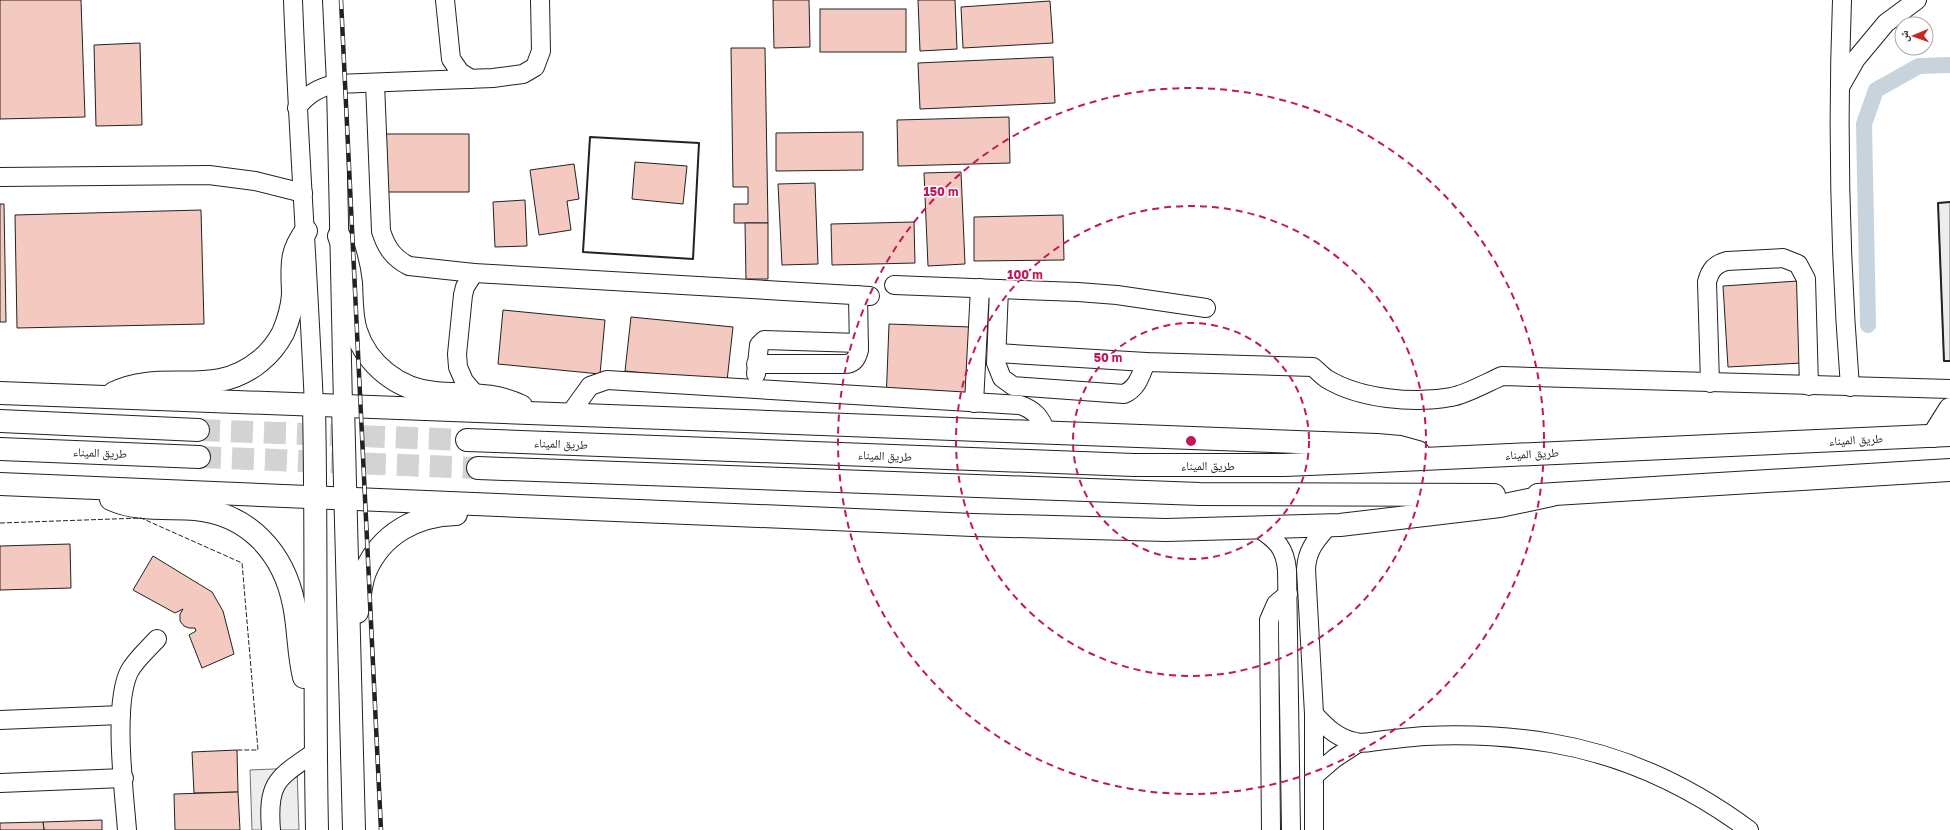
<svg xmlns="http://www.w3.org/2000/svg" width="1950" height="830" font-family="'Golos Text','Noto Naskh Arabic',sans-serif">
<rect width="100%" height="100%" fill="#fff"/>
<g fill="#ededed" stroke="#6f6f6f">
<polygon points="1950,202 1950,361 1944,361 1938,203"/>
<polygon points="297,768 299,830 252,830 250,770"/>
</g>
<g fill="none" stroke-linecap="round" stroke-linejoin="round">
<polyline stroke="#c7d3dd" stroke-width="16" points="1868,325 1864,124 1876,90 1919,66 1950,65"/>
</g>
<g fill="#f3c9c0" stroke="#222">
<polygon points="0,0 81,0 85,117 0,119"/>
<polygon points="773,0 809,0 810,47 774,48"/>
<polygon points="918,0 955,0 957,49 920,51"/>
<polygon points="1050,1 1053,43 963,48 961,7"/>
<rect x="820" y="9" width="86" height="43"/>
<polygon points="140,43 142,125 96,126 94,45"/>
<polygon points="731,48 765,48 768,223 734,223 734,204 748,204 748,187 733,187"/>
<polygon points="1053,57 1055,103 920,109 918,63"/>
<polygon points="1009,117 1010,163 898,166 897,120"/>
<polygon points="863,132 863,170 776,171 776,133"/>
<polygon points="383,134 469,134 469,192 382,192"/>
<polygon points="635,162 687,166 683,204 632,199"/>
<polygon points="574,164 579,199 567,201 571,230 539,235 530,170"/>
<polygon points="961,172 965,264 928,266 924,173"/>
<polygon points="815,183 818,264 782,265 778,184"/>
<polygon points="525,200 527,246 495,247 493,202"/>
<polygon points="0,204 4,204 6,322 0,322"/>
<polygon points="201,210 204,324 17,328 15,215"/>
<polygon points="1063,215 1064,260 974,261 974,217"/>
<polygon points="914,222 915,263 832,265 831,224"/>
<polygon points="745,223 768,223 768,279 746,279"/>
<polygon points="1798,281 1802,363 1728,367 1723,286"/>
<polygon points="503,310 605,320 600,374 498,364"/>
<polygon points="631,317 733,327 727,381 625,371"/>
<polygon points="889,324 970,327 967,406 886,402"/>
<polygon points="70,544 71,588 0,590 0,546"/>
<polygon points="153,556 212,592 223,611 234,654 202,668 189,635 196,631 195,628 189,628 184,626 180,621 180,614 183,609 175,613 133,590"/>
<polygon points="237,750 238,792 194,793 192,752"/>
<polygon points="238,792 240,830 175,830 174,794"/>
<polygon points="102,820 102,830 44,830 43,822"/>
<polygon points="43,822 44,830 0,830 0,823"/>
</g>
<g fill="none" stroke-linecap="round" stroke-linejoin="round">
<g stroke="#d3d3d3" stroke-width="22" stroke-dasharray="22 11" stroke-linecap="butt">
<polyline points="198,430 467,440"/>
<polyline points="199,457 478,468"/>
</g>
<defs>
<g id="minor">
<path d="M293,0C298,135 308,270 314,406"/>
<polyline points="332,0 336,84 343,406"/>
<polyline points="445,0 451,59 460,72 471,79"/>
<path d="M1842,0C1837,129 1840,258 1850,387"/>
<path d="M375,83L381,231C386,247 393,258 409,266L474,273L870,296"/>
<polyline points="1840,87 1856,59 1886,23 1917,0"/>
<path d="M297,108C307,94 319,87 336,84L493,78L523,74L535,67L541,51L540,0"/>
<polyline points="0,177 209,175 255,181 303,193"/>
<polyline points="474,273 465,287 463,295 457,354 458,367 464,381 475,394"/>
<polyline points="894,285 1078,292 1117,295 1206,308"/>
<path d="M999,289L996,363L1002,378L1013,386L1124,394C1138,388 1141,374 1146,362"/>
<path d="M997,353L1146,362L1313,367C1318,371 1322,376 1327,379C1360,399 1414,404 1451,397C1465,395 1488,382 1502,376L1950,389"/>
<path d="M756,364H844C853,364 857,359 859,350L858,295"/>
<polyline points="756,374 759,345 764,340 859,343"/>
<path d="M1710,383L1707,282C1710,270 1715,264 1727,261L1783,258L1798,264L1806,279L1809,386"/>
<polyline points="974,403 980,288"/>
<path d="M569,415L590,386L607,380L1020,405C1035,410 1041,418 1046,432"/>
<path d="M1258,528C1277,540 1285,548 1287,570L1291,830"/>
<path d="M1314,714C1326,727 1338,739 1356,742C1362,744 1370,742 1377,741C1393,739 1409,737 1425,736C1467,734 1509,736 1551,743C1623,755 1691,787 1749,830"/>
<polyline points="0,720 121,715"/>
<polyline points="1314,776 1335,758 1358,743"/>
<polyline points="0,783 124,778"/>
<path d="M127,830C124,791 113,705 129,672C135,660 148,649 157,639"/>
<path d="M271,830C267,781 278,778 315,752"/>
<polyline points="1271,830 1269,620 1276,604 1288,594"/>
<path d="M1314,830V714L1306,569C1307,550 1316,540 1328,526"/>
</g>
<g id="highway">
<path d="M339,236C345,251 349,266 351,283C352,299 351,315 356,331C367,365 399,390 435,393C466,396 491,392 521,406"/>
<polyline points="0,393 1377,445 1400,447 1418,452"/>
<path d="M114,393C163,369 214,400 260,361C269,354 277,344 283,333C288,321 292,308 293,295C293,281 291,269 294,255C296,246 301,238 306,231"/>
<path d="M314,406C317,547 314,689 317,830"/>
<polyline points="343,406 354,830"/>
<polyline points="0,421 198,430"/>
<polyline points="1933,436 1950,409"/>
<polyline points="467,440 1134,465 1284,465 1358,462 1950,435"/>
<polyline points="0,449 199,457"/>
<polyline points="478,468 1200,494 1494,495"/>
<polyline points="0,484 973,525 1166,530 1340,525 1500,506 1552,495"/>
<polyline points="1538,495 1950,470"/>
<path d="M111,499C136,511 168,507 195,509C249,514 284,553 294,605C299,629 298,653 304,677"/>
<path d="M357,612C360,599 360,585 365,572C381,534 416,515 456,514"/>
</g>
</defs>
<use href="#minor" stroke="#222" stroke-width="20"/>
<use href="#highway" stroke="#222" stroke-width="24"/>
<use href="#minor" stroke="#fff" stroke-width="18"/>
<use href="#highway" stroke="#fff" stroke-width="22"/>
<defs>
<polyline id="rail" points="341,0 381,830"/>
</defs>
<use href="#rail" stroke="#222" stroke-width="4.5"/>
<use href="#rail" stroke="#fff" stroke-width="3" stroke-dasharray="9" stroke-linecap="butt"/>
<polyline stroke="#222" stroke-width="1" stroke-dasharray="5 2" stroke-linecap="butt" points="0,523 141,518 242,563 258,750 237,750 237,752"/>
<g stroke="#222" stroke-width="2">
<polygon points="590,137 699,143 693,259 583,252"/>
<polyline points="1950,202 1938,203 1944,361 1950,361"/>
</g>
</g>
<g fill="none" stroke="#c2185b" stroke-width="2" stroke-dasharray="7 5">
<circle cx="1191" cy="441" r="118"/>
<circle cx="1191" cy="441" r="235"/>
<circle cx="1191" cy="441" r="353"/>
</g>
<g text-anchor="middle" stroke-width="3" stroke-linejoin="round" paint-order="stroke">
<g font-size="12" fill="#222" stroke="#fff">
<text transform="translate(1856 440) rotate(-3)" y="4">طريق الميناء</text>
<text transform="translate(561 444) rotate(2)" y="4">طريق الميناء</text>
<text transform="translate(100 453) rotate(2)" y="4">طريق الميناء</text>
<text transform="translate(1532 454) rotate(-3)" y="4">طريق الميناء</text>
<text transform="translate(885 456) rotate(2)" y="4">طريق الميناء</text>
<text x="1208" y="470">طريق الميناء</text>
</g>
</g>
<circle cx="1191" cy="441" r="6" fill="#c2185b" stroke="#fff" stroke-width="2"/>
<g font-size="12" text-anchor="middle" font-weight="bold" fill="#c2185b" stroke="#fff" stroke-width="3" stroke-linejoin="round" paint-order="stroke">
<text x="941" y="196">150 m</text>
<text x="1025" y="279">100 m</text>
<text x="1108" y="362">50 m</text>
</g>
<g transform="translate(1914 36) rotate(268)"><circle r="19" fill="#ffffff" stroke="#a7a7a7"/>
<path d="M0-3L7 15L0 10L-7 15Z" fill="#c62828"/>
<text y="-6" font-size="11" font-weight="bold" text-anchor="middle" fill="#222222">ش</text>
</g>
</svg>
